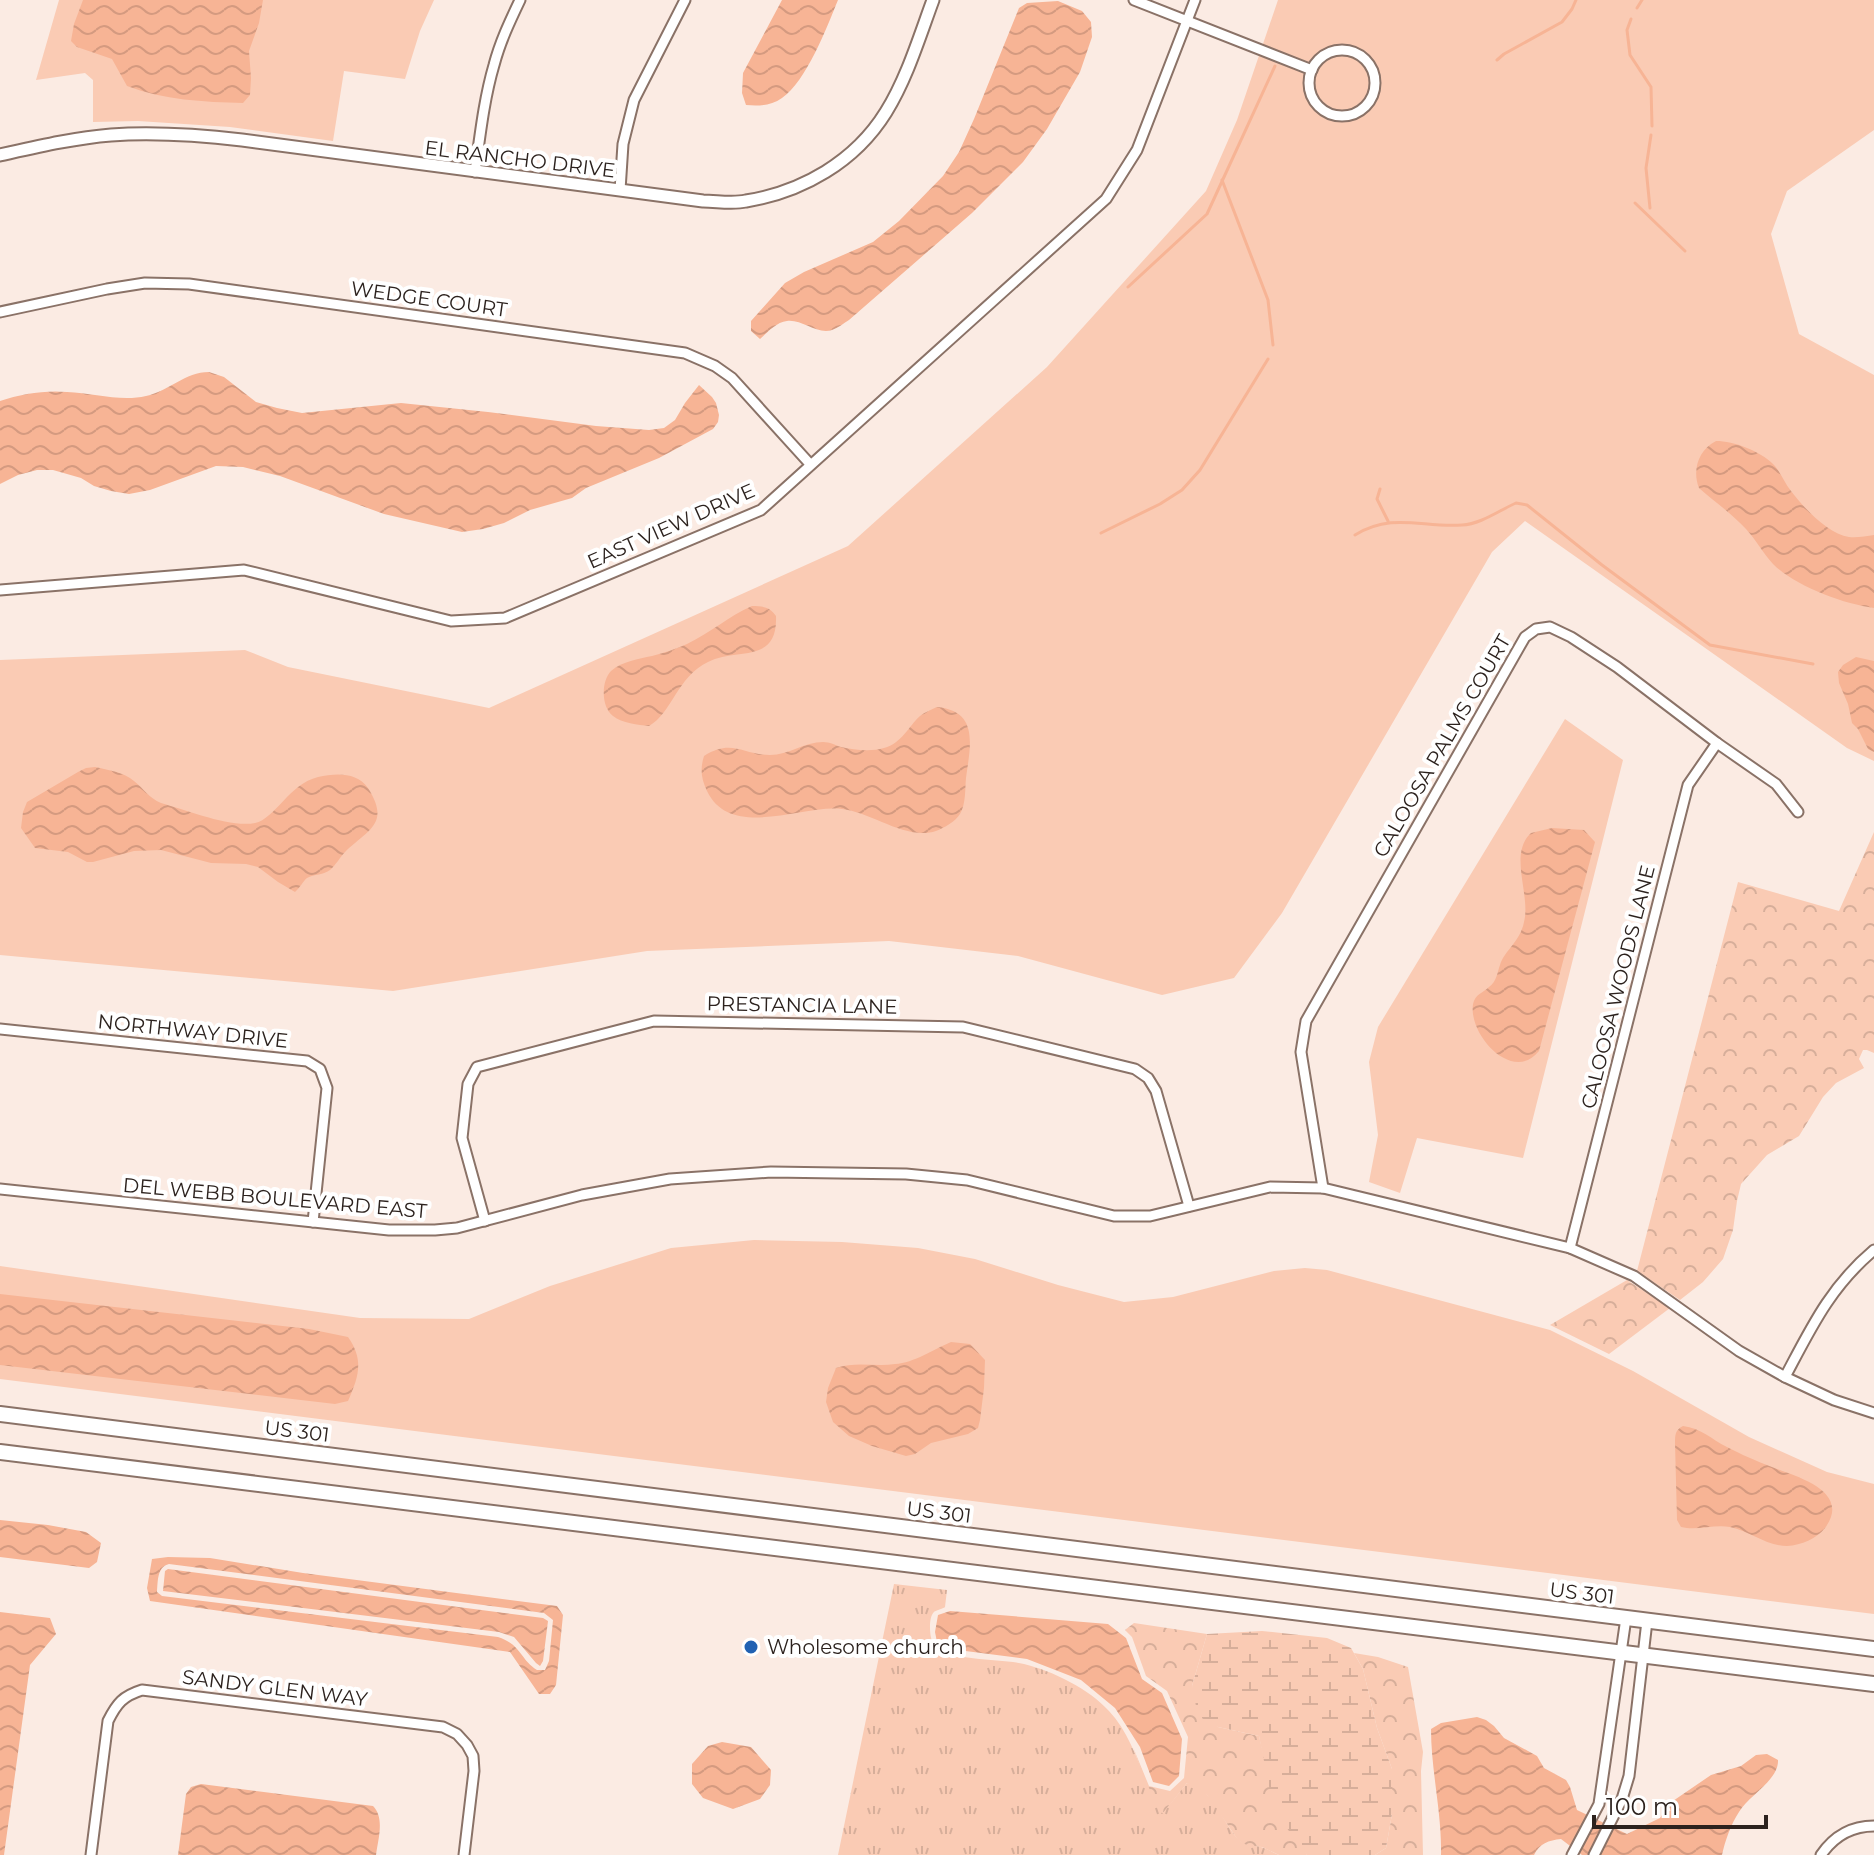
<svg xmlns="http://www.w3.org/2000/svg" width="1874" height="1855" font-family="Montserrat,sans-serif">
<defs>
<pattern id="forest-crowns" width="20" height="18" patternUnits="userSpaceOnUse" patternTransform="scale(2)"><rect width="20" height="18" fill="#facbb4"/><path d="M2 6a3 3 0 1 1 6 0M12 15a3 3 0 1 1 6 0" fill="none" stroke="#d6ae9a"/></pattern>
<pattern id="wetland-marsh" width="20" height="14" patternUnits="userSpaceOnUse" patternTransform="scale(2)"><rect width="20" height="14" fill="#facbb4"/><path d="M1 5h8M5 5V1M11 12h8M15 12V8" fill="none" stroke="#d6ae9a"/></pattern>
<pattern id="park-tufts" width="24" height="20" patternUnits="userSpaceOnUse" patternTransform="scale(2)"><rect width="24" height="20" fill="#facbb4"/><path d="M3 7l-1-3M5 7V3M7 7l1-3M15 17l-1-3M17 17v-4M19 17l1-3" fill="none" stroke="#d6ae9a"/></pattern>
<pattern id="water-waves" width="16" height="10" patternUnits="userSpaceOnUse" patternTransform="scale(2)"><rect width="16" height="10" fill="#f7b495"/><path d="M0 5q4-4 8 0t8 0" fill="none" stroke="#d49a80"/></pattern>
</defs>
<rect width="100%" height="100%" fill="#fbebe3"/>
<g fill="#facbb4">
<polygon points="59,0 434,0 420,31 405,79 344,71 333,141 230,127 138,121 93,122 93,80 85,73 36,80"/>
<polygon points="1278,0 1874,0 1874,130 1787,191 1771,234 1799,334 1874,375 1874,761 1847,748 1525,521 1492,552 1282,913 1234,978 1162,995 1018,956 889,941 647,951 393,991 0,955 0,660 245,650 288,667 489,708 848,546 1047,367 1206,191 1237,120"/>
<polygon points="1565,719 1623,760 1523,1158 1417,1138 1400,1193 1369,1182 1378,1135 1369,1062 1378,1027"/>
<polygon points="754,1240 842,1242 918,1248 975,1259 1058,1285 1124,1302 1173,1297 1274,1271 1305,1268 1327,1270 1550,1330 1633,1371 1749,1437 1827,1472 1874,1484 1874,1614 0,1379 0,1266 360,1318 469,1319 550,1286 671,1248"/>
</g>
<g fill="url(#forest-crowns)">
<polygon points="1874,832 1874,1053 1867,1050 1863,1050 1859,1059 1864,1068 1836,1083 1823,1097 1799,1136 1767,1155 1741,1184 1737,1201 1733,1230 1723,1259 1703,1282 1680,1300 1637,1271 1738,882 1839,911"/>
<polygon points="1627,1280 1670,1308 1609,1354 1550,1325"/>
<polygon points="1134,1623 1207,1634 1192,1686 1218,1727 1259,1736 1264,1757 1307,1855 1279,1855 1262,1847 1246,1846 1238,1840 1207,1795 1187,1783 1162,1815 1150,1796 1133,1747 1149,1786 1170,1791 1184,1778 1188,1737 1167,1691 1146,1676 1132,1637 1125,1630"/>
<polygon points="1354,1653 1378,1657 1408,1667 1423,1752 1421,1771 1423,1855 1375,1855 1386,1848 1392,1814 1392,1769 1377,1728 1363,1669"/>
</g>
<polygon fill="url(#wetland-marsh)" points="1262,1631 1327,1638 1351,1648 1363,1669 1377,1728 1392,1769 1392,1814 1386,1848 1375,1855 1307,1855 1286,1827 1270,1791 1259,1736 1218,1727 1198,1716 1192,1686 1207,1634"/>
<path fill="url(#park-tufts)" d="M894,1584L947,1590L945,1607C945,1608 934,1611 934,1612C928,1617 929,1641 935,1646C953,1662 1000,1658 1024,1664C1053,1671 1089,1689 1109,1711C1136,1740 1142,1781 1162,1814L1187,1783C1211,1786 1223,1823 1238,1839C1245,1847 1252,1845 1261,1847C1267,1849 1273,1852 1279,1855H838Z"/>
<g fill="url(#water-waves)" fill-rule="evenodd">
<path d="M83,0H263L259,23L249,51L251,78L250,95L243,103C203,102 164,100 127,86L112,59L77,47L71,41L74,24Z"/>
<path d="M782,0H838C827,27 806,82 782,98C771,106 758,106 746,105L742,93L743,73Z"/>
<path d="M1058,1L1082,11L1091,22L1092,37L1080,72L1047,129L1023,162L972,213L849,320C844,323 838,328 832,330C817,335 802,319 787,321C776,322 767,333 760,339L751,331V321L785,283L804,272L873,242L899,221L943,176L959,152L974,119L1019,8L1027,3Z"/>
<path d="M209,372L224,377L256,402L277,408L302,413L401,403L488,412L596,426L649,430L664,428L675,420L685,403L699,385L712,397L716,403L719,415L718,422L713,429L659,458L586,488L572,498L530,510L504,523L483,529L462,532L384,514L280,476L243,467L216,466L150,490L129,494L111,491L94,486L81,478L53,470H37L18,475L0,484V401C21,394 45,390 67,392C93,393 121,402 146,396C169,391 185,372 209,372Z"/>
<path d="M1716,441C1734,441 1760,451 1773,464C1780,471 1784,482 1791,491C1803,507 1828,534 1849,537C1857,538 1866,536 1874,535V608C1843,604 1795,586 1773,564C1763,553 1756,540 1746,529C1732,514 1715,502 1699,488C1692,471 1698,450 1716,441Z"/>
<path d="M752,606C763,606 770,607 776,616C778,665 736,647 708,662C677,677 672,713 649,726C638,725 622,723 613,716C601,707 601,681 611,671C623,661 638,659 652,656C664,653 676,649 687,644C710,633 729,616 752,606Z"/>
<polygon points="1856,657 1874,661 1874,752 1868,749 1858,729 1852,723 1848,704 1839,683 1838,672 1843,665"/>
<path d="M937,707C980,711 970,747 966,778C965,789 966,804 960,814C956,821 944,828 936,831C907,841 871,812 842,809C803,804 731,841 707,791C701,778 700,769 704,756C732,738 743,755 770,755C788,755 805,742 823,742C830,742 835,745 841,747C854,750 871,752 884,748C902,743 908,727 920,716C925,712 931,710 937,707Z"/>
<path d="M95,767C108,770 124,772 134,781C144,789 149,798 161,803C186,810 231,828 255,823C275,819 289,784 318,777C336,773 357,772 368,788C390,823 370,829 346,851C340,857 336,865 330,870C324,875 314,874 307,878C303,881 300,888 295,892L278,882L258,867L246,864L211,863L161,850L134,851L93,862H87L68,852L35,848L21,828L23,812L27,802L78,772L86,768Z"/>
<path d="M1552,828L1584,830L1595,842L1539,1051C1513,1084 1468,1035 1473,1004C1475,994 1483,993 1489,987C1497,981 1497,973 1500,965C1504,951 1520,942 1524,922C1531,894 1508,854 1531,833Z"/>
<path d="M0,1294L309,1329L348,1337C364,1360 359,1376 348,1401L335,1404L0,1365Z"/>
<path d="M951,1342L970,1344L985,1360L984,1388L980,1420L978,1428L968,1434L931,1443L915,1454L906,1456L872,1446L849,1436L833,1422L826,1402L828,1388L836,1368C856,1361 875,1367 895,1364C914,1363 934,1349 951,1342Z"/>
<path d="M1683,1426C1701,1428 1711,1439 1727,1447C1732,1450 1738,1452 1743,1455C1755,1460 1766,1465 1777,1469C1801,1478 1851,1493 1825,1528C1816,1539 1802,1545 1787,1546C1766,1546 1750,1531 1730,1527C1714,1524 1697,1531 1681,1527L1677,1520L1675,1443C1675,1435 1675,1430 1683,1426Z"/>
<polygon points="0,1520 48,1525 86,1532 101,1543 97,1562 89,1568 81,1567 0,1557"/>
<path d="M168,1557L210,1558L303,1573L557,1606L563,1615L556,1685L550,1694H539L510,1652L150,1601L147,1588L152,1559ZM169,1564L544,1613L553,1620L549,1661L545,1670H537C519,1658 522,1645 498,1637L162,1596L157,1592C158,1581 157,1567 169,1564Z"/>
<polygon points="168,1569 543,1618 548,1621 543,1661 540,1666 536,1663 514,1637 499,1632 163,1591 165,1571"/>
<polygon points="950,1611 1108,1624 1126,1638 1142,1679 1162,1693 1182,1739 1179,1776 1169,1786 1153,1782 1140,1747 1115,1708 1081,1680 1027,1659 950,1649 937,1642 935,1632 938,1615"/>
<polygon points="0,1612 50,1618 56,1634 30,1665 4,1855 0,1855"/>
<path d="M1477,1717L1486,1720L1494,1726L1504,1738L1528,1751L1537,1756L1544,1768L1566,1780L1570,1787L1577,1810L1627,1834L1660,1818L1670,1803L1711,1775L1741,1766L1756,1755L1767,1754L1778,1760C1779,1780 1749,1795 1739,1812C1731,1824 1725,1841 1722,1855H1582L1561,1839C1549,1840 1539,1844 1534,1855H1441C1442,1813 1431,1771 1431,1729L1441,1723Z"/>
<polygon points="722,1742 751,1747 771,1770 770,1785 760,1799 733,1809 703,1798 692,1784 692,1764 708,1746"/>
<path d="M201,1784L373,1806C385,1818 378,1839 376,1855H178L186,1794L191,1787Z"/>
</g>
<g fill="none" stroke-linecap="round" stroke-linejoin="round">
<g stroke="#f7b495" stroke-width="3">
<polyline points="1637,8 1642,0"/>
<polyline points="1631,19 1627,30 1630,55 1651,87 1652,126"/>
<polyline points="1497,60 1504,54 1562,22 1572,9 1576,0"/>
<polyline points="1222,180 1268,300 1273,345"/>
<polyline points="1635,203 1685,251"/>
<polyline points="1650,208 1646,168 1651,135"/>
<polyline points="1128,287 1207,214 1275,66"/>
<polyline points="1380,489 1377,499 1388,521"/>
<polyline points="1101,533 1160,504 1182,490 1200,470 1268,359"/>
<path d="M1355,535C1393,512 1422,528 1462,525C1481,524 1498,511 1516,503L1527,505L1602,565L1710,645L1813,664"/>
</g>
<defs>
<g id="minor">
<polyline points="1134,0 1312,70"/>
<circle cx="1342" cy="83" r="33"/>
<path d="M475,172C480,136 484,99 494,65C500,42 510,21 520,0"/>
<polyline points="620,190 623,144 634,100 685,0"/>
<polyline points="0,312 107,289 145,283 189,284 685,353 715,366 732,378 810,464"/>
<polyline points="0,590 244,570 451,621 505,618 761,510 1106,199 1137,150 1195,0"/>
<polyline points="0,1029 307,1061 320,1069 327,1088 313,1222"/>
<polyline points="1323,1188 1301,1052 1306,1021 1525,637 1536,629 1550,627 1571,637 1617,667 1717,743 1776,784 1798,812"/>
<polyline points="0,1189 389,1230 435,1230 457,1228 582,1195 670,1179 771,1172 906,1174 967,1180 1114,1216 1150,1216 1270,1187 1323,1188 1570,1248 1634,1276 1739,1351 1785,1377 1834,1400 1874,1413"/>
<polyline points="485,1221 462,1138 468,1084 477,1067 654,1021 963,1027 1135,1069 1148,1078 1156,1091 1189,1206"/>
<polyline points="1570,1248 1688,785 1717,743"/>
<path d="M1785,1377C1811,1328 1830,1287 1874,1250"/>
<path d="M91,1855L108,1721C117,1703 123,1696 142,1690L443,1727L457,1734L467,1745L473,1756L474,1771L464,1855"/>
<polyline points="1572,1855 1599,1804 1626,1618"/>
<polyline points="1594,1855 1622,1799 1629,1776 1647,1621"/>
<path d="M1821,1855C1834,1836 1852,1826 1874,1826"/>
</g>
<path id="tertiary" d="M0,155C36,147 74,138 111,135C155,132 199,135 242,140L703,201C717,201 732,204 746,201C802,192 855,162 886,112C907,78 919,38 933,0"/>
<g id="primary">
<polyline points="0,1414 1874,1649"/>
<polyline points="0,1452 1874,1684"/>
</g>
</defs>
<use href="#minor" stroke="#8a7267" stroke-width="13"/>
<use href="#tertiary" stroke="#8a7267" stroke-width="15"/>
<use href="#primary" stroke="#8a7267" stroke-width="18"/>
<use href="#minor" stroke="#fff" stroke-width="9"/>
<use href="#tertiary" stroke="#fff" stroke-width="11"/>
<use href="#primary" stroke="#fff" stroke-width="14"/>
</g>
<circle fill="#2161b2" stroke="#fff" stroke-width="3" cx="751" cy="1647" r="8"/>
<g text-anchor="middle" stroke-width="8" stroke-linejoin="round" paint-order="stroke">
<g font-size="20" fill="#2c221e" stroke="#fff">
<text transform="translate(520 159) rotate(7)" y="7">EL RANCHO DRIVE</text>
<text transform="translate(429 299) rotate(8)" y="7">WEDGE COURT</text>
<text transform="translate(671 526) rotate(-24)" y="7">EAST VIEW DRIVE</text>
<text transform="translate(1442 746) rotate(-60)" y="7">CALOOSA PALMS COURT</text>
<text transform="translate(1618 987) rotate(-76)" y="7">CALOOSA WOODS LANE</text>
<text transform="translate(802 1005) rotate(1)" y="7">PRESTANCIA LANE</text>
<text transform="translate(193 1031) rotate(6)" y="7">NORTHWAY DRIVE</text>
<text transform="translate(275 1198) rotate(5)" y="7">DEL WEBB BOULEVARD EAST</text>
<text transform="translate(297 1431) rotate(7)" y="7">US 301</text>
<text transform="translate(939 1512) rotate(7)" y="7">US 301</text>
<text transform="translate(1582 1593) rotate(7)" y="7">US 301</text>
<text transform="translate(275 1688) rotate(7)" y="7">SANDY GLEN WAY</text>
</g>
<g font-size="20" fill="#2c221e" stroke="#fff" text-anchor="start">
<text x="767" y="1654">Wholesome church</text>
</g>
</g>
<path d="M1594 1815v12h172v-12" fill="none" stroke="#2c221e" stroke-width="4"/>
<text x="1606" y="1815" font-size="24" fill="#2c221e" stroke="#ffffff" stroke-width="6" paint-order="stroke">100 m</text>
</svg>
